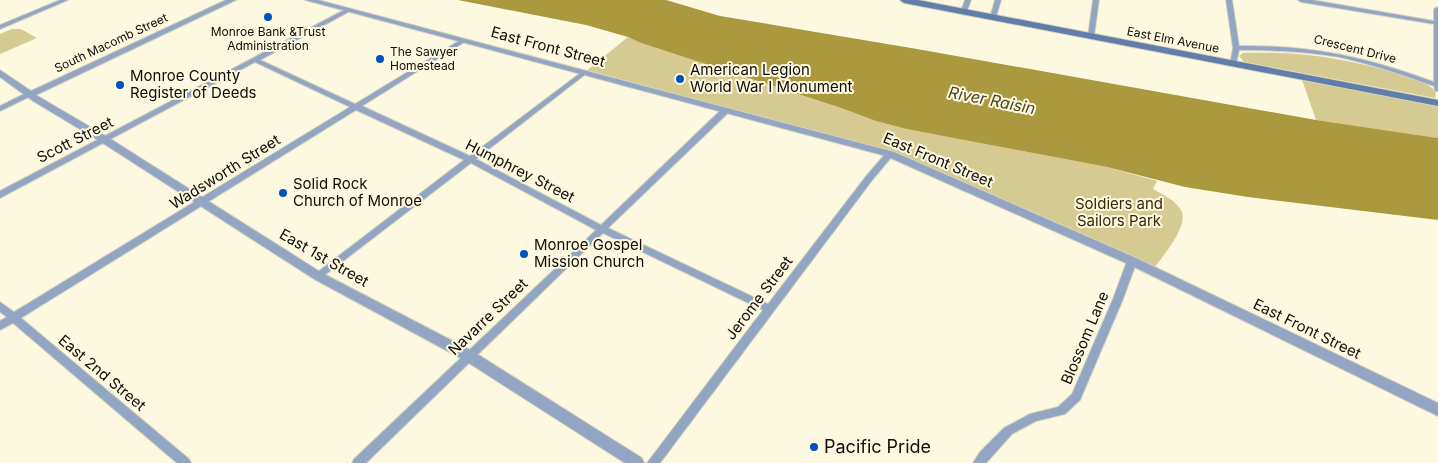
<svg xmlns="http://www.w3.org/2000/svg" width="1438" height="463" font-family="Inter,sans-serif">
<rect width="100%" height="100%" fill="#fdf9e1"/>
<g fill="#d5cb92">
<polygon points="12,29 21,29 37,38 0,54 0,34"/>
<path d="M628,37L641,43L841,108L876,121L906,129L1107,167L1157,181L1153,189C1162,194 1175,200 1181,210C1190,226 1161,258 1152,271L890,154L585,72Z"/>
<path d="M1243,53C1297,51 1347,58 1398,74C1410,78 1428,82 1436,92L1435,98L1244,62L1239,56Z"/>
<polygon points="1301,77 1438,103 1438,138 1316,120"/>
</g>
<polygon fill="#aa993f" points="458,0 666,0 720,16 917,49 1316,120 1438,138 1438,220 1248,197 1185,187 1107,167 906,129 876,121 841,108 641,43 628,37 586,25"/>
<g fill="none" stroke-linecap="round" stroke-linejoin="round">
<defs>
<g id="minor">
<polygon points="60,0 68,0 0,29 0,25"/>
<polygon points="965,0 971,0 967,11 964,13 961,11"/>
<polygon points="995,0 1001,0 996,17 993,19 990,17"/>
<polygon points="1093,0 1099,0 1094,36 1091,38 1088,36"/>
<path d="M1226,0H1232L1239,46C1312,45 1366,57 1434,82V24L1301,2L1298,0H1312L1434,21V9L1438,7V91H1435L1434,86C1403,75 1371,64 1339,57C1306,51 1273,50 1239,50L1236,64L1233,66L1231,65L1230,64L1233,48Z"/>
<polygon points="348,8 350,9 350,11 260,60 355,104 462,39 466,39 466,41 362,106 470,156 583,71 587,71 587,73 476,159 601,225 723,108 729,108 729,112 608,228 768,304 867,175 887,152 890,151 894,154 873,179 660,463 647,463 763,310 603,233 366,463 352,463 354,459 596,230 471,163 321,278 315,278 313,276 315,274 464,160 356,110 21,318 189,459 191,463 177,463 13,323 0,330 0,321 7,317 0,312 0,302 14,312 350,107 255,62 0,198 0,191"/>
<polygon points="28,92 31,92 35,94 0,111 0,106"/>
<polygon points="1132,258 1135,259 1137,261 1123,299 1080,400 1065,414 1036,421 1012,434 986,463 973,463 980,452 1004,428 1030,414 1058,407 1072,394 1113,299 1127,261 1129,259"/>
</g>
<g id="tertiary">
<polygon points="226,0 236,0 36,95 109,138 322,273 474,352 642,458 644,463 625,463 464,360 314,279 101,142 33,101 0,77 0,70 31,91"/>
<polygon points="305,0 318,0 894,152 1136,258 1438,403 1438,416 1128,264 886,156"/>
</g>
<polygon id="secondary" points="900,0 918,0 1438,100 1438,106 904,3"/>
</defs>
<use href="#minor" stroke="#d7d3be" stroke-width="2"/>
<use href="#tertiary" stroke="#d7d3be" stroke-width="2"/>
<use href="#secondary" stroke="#d7d3be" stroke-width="2"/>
<use href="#minor" fill="#92a6c4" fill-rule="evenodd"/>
<use href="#tertiary" fill="#92a6c4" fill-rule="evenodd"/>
<use href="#secondary" fill="#617da9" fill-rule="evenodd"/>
</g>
<g fill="#0352bc" stroke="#fdf9e1" stroke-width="2">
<circle cx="268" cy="17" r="5"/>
<circle cx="380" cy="59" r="5"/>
<circle cx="680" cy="79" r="5"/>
<circle cx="120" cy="85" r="5"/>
<circle cx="283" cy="193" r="5"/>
<circle cx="524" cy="254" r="5"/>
<circle cx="814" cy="447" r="5"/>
</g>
<g text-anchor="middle" stroke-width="4" stroke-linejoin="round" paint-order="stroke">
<g font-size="12" fill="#0e0c05" stroke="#fdf9e1">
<text x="268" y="36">Monroe Bank &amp;Trust<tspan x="268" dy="14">Administration</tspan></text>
<text x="390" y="56" text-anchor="start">The Sawyer<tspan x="390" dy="14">Homestead</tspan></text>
</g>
<g font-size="12" fill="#0e0c05" stroke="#fdf9e1">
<text transform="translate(1173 40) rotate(11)" y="4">East Elm Avenue</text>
<text transform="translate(111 43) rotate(-25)" y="4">South Macomb Street</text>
<text transform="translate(1355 49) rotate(14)" y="4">Crescent Drive</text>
</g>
<g font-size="15" fill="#0e0c05" stroke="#fdf9e1">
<text transform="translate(548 47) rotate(15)" y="5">East Front Street</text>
<text transform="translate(75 140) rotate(-27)" y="5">Scott Street</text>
<text transform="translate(938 160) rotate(23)" y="5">East Front Street</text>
<text transform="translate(520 171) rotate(27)" y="5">Humphrey Street</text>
<text transform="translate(225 172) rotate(-32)" y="5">Wadsworth Street</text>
<text transform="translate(324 258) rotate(30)" y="5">East 1st Street</text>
<text transform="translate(759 298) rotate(-53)" y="5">Jerome Street</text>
<text transform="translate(488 317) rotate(-44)" y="5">Navarre Street</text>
<text transform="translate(1307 329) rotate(26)" y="5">East Front Street</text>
<text transform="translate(1085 338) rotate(-67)" y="5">Blossom Lane</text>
<text transform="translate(102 373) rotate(40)" y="5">East 2nd Street</text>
</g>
<g font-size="15" fill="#0e0c05" stroke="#fdf9e1" text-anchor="start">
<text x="690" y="75">American Legion<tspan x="690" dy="17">World War I Monument</tspan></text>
<text x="130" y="81">Monroe County<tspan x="130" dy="17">Register of Deeds</tspan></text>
<text x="293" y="189">Solid Rock<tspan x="293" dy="17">Church of Monroe</tspan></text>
<text x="534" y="250">Monroe Gospel<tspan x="534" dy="17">Mission Church</tspan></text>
</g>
<g font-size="15" fill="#312a02" stroke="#fdf9e1">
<text x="1119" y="209">Soldiers and<tspan x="1119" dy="17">Sailors Park</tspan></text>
</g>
<g font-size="16" font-style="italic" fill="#4c451f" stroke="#fdf9e1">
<text transform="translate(992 100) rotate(11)" y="6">River Raisin</text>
</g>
<g font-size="18" fill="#0e0c05" stroke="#fdf9e1" text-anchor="start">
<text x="824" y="453">Pacific Pride</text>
</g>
</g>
</svg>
